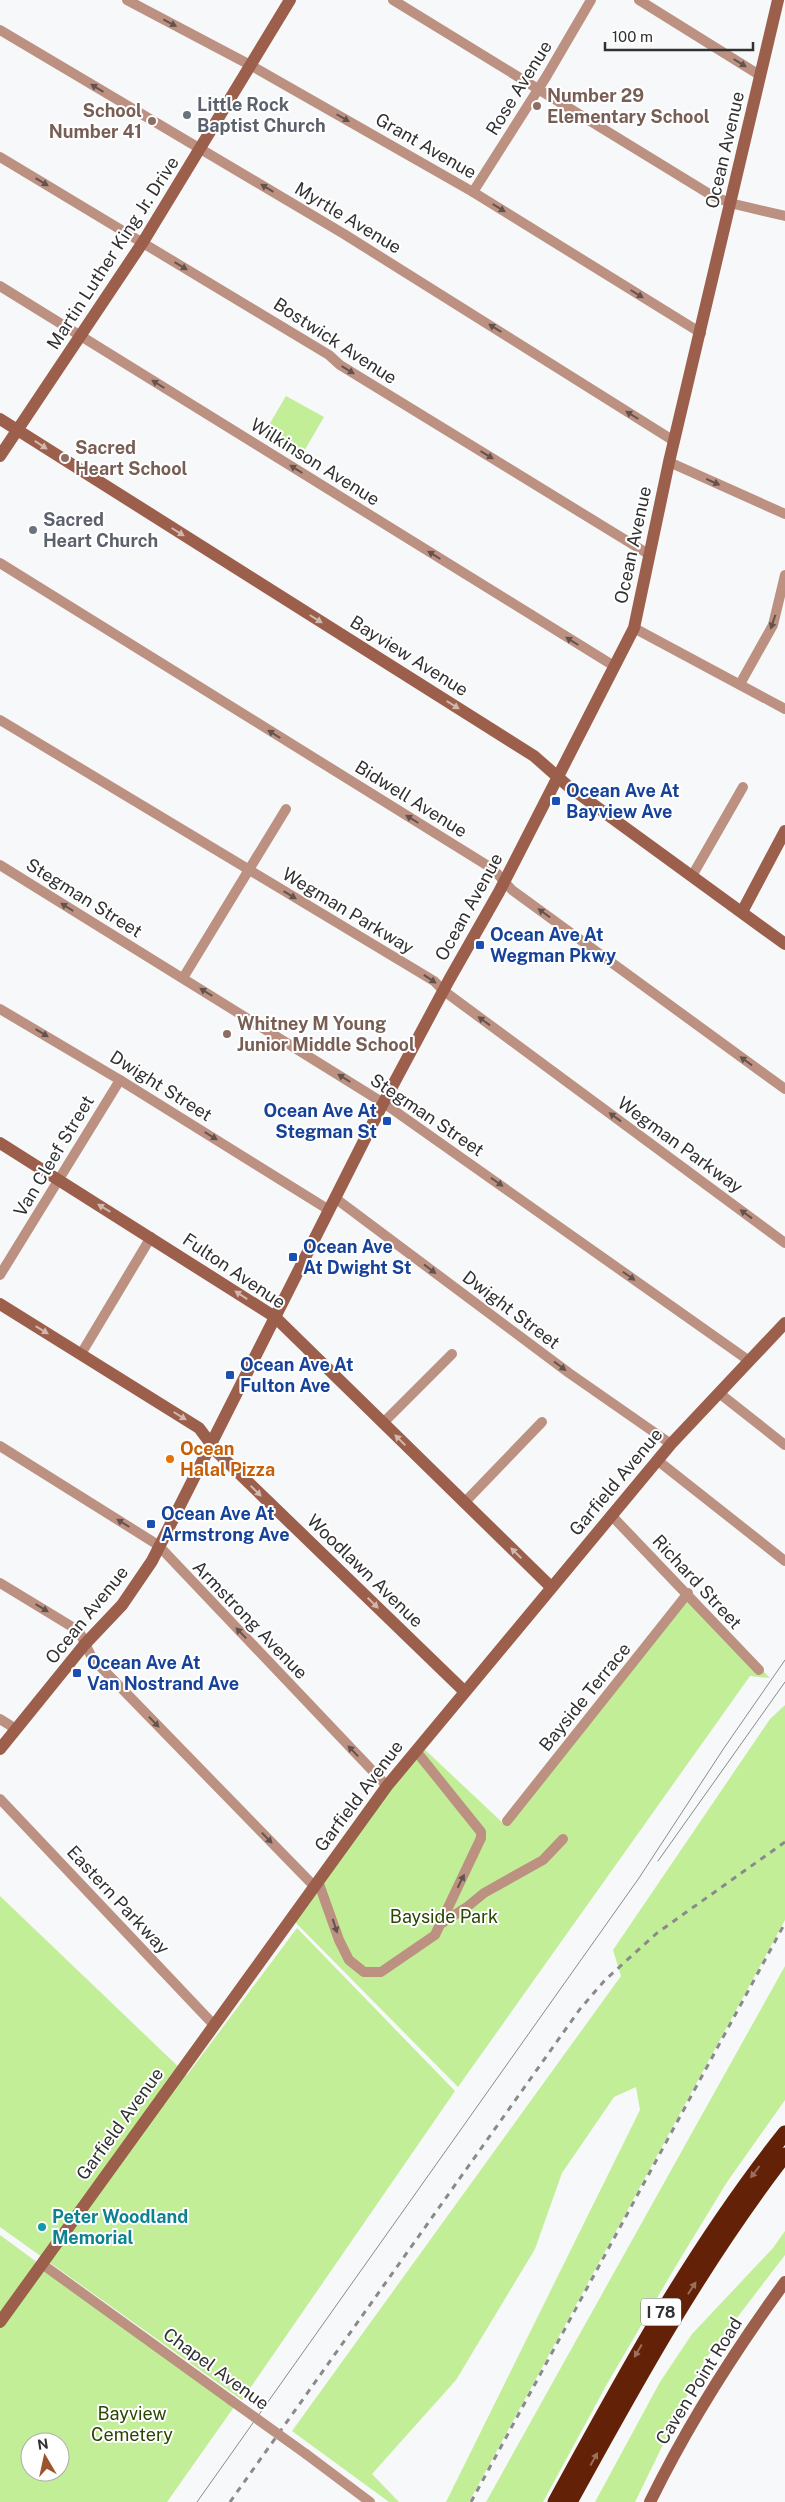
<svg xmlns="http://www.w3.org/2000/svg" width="785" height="2502" font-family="'Public Sans',sans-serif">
<rect width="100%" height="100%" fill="#f7f8f9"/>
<g fill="#c3ee98" fill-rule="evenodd">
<polygon points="286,396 324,417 300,458 263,435"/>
<polygon points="690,1596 770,1678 750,1676 458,2087 295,1922 421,1746 505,1825"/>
<polygon points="785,1705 785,1920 469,2502 446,2502 640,2110 636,2087 614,2097 562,2173 535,2249 456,2380 372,2474 399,2502 389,2502 292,2431 621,1976 613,1950 770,1719"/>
<polygon points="0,1896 187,2075 297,1928 455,2091 242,2400 0,2227"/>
<polygon points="785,1966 785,2100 727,2182 674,2269 607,2384 543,2502 486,2502"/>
<polygon points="785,2231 785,2255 704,2361 635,2502 595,2502 660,2382 692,2334 773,2248"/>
<path d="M0,2235L234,2407L167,2502H0ZM30,2442H60V2472H30Z"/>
</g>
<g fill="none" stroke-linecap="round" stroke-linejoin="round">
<g stroke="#bc9182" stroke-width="10">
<polyline points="127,0 252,66 473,192 701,333"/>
<polyline points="393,0 711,195 730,203 785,216"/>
<polyline points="639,0 761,76"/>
<polyline points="0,30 344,234 674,441"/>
<polyline points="0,157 329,355 340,365 650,555"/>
<polyline points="473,192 546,77 591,0"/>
<polyline points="0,286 614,666"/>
<polyline points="669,462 785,514"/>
<polyline points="0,563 493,869 512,890 785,1089"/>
<polyline points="634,628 785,709"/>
<polyline points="740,684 773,625 785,575"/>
<polyline points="0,720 434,981 444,991 785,1243"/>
<polyline points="0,865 385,1104 748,1360"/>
<polyline points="692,876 743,787"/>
<polyline points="183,978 286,809"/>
<polyline points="0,1009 120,1080 329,1210"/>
<polyline points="335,1198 569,1373 671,1444"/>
<polyline points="0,1275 120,1080"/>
<polyline points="81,1354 151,1237"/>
<polyline points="719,1393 785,1445"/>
<polyline points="383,1423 452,1354"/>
<polyline points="0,1446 158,1545 387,1786"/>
<polyline points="657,1460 785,1561"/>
<polyline points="464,1503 542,1422"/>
<polyline points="611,1515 759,1670"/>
<polyline points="0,1583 79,1631 92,1658 314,1886"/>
<polyline points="0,1719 16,1729"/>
<polyline points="0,1799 213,2024"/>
<polyline points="507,1821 688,1593"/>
<polyline points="318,1881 339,1940 349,1960 364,1972 381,1972 435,1935 481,1838 481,1832 416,1751"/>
<polyline points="442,1923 467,1907 484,1893 543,1860 563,1839"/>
<polyline points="42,2264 232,2401"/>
<polyline points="306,2454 370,2502"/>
</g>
<g stroke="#9c5f4b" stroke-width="12">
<polyline points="0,419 534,756 568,786 785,944"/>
<polyline points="0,456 143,242 290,0"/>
<polyline points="742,912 785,831"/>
<polyline points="0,1143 275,1317 551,1587"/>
<polyline points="0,1304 199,1428 217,1452 464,1691"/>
<polyline points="0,1749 85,1644 122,1605 152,1561 378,1113 449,980 499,892 634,628 669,462 778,0"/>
<polyline points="0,2322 387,1786 671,1444 785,1323"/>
<path d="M650,2502C688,2424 734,2352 785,2282"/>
</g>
<g stroke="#632108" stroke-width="15">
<path d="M555,2502C625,2374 694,2247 785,2133"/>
<path d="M570,2502C636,2382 701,2264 785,2155"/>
</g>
<g stroke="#8a8a8b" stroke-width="1">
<polyline points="658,1861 785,1682"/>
<polyline points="197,2502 639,1878 724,1748 785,1660"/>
</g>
<g stroke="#8a8a8b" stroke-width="3" stroke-dasharray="6 6" stroke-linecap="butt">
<polyline points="230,2502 580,2009 605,1980 657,1933 785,1842"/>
<polyline points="471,2502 785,1923"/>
</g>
<polyline stroke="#bc9182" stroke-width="10" points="232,2401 306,2454"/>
</g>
<defs><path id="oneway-solid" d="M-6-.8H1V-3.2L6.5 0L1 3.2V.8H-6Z" transform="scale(1.25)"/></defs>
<g fill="#62534e">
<use href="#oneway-solid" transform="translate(170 23) rotate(28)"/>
<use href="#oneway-solid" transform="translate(740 63) rotate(32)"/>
<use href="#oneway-solid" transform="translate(97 88) rotate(-149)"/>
<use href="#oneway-solid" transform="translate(343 118) rotate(30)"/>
<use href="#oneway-solid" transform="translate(42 182) rotate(31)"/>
<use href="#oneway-solid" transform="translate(267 188) rotate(-149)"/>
<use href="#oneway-solid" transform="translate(499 208) rotate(32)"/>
<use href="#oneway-solid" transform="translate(181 266) rotate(31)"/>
<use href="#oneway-solid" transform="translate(637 294) rotate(32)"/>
<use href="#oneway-solid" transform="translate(495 328) rotate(-148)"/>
<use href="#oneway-solid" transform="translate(348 370) rotate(31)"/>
<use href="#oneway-solid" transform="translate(158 384) rotate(-148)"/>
<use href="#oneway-solid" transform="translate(632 415) rotate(-148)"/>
<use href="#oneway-solid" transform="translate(487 455) rotate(31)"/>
<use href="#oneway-solid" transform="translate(296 469) rotate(-148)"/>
<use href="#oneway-solid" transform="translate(713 482) rotate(24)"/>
<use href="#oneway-solid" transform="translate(434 555) rotate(-148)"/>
<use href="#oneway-solid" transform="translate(773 622) rotate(109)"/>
<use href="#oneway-solid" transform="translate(572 641) rotate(-148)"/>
<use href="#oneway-solid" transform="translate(274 734) rotate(-148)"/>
<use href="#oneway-solid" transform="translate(412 819) rotate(-148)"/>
<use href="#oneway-solid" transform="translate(290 895) rotate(31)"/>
<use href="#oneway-solid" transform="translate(67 907) rotate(-148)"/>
<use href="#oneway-solid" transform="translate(544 913) rotate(-144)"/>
<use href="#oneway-solid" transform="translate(430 979) rotate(34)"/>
<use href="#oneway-solid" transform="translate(206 992) rotate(-148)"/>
<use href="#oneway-solid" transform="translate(484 1021) rotate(-144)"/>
<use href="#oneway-solid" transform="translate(42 1033) rotate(31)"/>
<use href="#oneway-solid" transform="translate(746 1061) rotate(-144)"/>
<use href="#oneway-solid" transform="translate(344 1078) rotate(-148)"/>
<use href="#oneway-solid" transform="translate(615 1117) rotate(-144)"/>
<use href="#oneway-solid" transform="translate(211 1136) rotate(32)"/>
<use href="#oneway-solid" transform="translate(497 1182) rotate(35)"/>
<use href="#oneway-solid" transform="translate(746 1214) rotate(-144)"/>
<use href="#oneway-solid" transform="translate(430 1269) rotate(37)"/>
<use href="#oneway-solid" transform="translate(629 1276) rotate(35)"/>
<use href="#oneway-solid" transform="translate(560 1366) rotate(37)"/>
<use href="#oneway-solid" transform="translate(123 1523) rotate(-148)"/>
<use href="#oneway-solid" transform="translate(42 1608) rotate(31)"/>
<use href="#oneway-solid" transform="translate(241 1633) rotate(-134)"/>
<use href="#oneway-solid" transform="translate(154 1722) rotate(46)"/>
<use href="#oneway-solid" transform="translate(353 1751) rotate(-134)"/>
<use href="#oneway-solid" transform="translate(267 1838) rotate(46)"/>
<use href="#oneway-solid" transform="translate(461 1881) rotate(-63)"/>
<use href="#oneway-solid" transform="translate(335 1926) rotate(72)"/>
</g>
<g fill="#d2b7ae">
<use href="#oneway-solid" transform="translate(41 445) rotate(33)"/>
<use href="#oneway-solid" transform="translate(178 532) rotate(32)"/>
<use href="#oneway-solid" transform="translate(316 619) rotate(32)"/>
<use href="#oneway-solid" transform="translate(453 705) rotate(32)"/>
<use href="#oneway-solid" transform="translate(104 1208) rotate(-149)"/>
<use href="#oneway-solid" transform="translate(241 1295) rotate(-147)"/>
<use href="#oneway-solid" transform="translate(42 1330) rotate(31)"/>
<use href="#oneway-solid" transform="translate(180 1416) rotate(32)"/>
<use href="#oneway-solid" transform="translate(400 1440) rotate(-135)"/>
<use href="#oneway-solid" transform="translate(256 1491) rotate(44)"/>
<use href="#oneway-solid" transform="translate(516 1553) rotate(-136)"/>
<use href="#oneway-solid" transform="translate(373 1603) rotate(44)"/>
</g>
<g fill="#9a6f5e">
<use href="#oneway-solid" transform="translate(755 2172) rotate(127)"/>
<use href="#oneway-solid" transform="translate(692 2288) rotate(-57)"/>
<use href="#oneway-solid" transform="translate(638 2351) rotate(120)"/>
<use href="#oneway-solid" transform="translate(594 2459) rotate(-61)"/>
</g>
<g fill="#8d6e63" stroke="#fff" stroke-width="2">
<circle cx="537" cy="106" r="5"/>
<circle cx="152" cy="121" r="5"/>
<circle cx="65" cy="458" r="5"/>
<circle cx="227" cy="1034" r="5"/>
</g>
<g fill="#6b7280" stroke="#fff" stroke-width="2">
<circle cx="187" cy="115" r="5"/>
<circle cx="33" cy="530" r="5"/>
</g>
<g fill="#1a4fb4" stroke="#fff" stroke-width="2">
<rect x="551" y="796" width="10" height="10" rx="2.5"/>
<rect x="475" y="940" width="10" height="10" rx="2.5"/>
<rect x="382" y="1116" width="10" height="10" rx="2.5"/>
<rect x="288" y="1252" width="10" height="10" rx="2.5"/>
<rect x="225" y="1370" width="10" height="10" rx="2.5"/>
<rect x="146" y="1519" width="10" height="10" rx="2.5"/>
<rect x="72" y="1668" width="10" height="10" rx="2.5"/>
</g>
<circle fill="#e8710a" stroke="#fff" stroke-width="2" cx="170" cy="1459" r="5"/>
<circle fill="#0f9aa8" stroke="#fff" stroke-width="2" cx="42" cy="2227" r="5"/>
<g text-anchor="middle" stroke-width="4" stroke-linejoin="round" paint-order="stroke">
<rect fill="#fff" stroke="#6f6f70" stroke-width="1" x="641" y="2298.5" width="40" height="27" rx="4"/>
<g font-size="16" font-weight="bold" fill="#313132">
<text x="661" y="2318">I 78</text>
</g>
<g font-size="18" fill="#313132" stroke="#fff">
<text transform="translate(519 88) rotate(-58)" y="6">Rose Avenue</text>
<text transform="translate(426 146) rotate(30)" y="6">Grant Avenue</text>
<text transform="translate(725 150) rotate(-77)" y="6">Ocean Avenue</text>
<text transform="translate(348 218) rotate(31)" y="6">Myrtle Avenue</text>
<text transform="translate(113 253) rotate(-57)" y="6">Martin Luther King Jr. Drive</text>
<text transform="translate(335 341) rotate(33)" y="6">Bostwick Avenue</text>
<text transform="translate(315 462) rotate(32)" y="6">Wilkinson Avenue</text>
<text transform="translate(633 545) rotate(-78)" y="6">Ocean Avenue</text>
<text transform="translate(409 656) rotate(32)" y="6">Bayview Avenue</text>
<text transform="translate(411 799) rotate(32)" y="6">Bidwell Avenue</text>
<text transform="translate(84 898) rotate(32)" y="6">Stegman Street</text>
<text transform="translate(469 907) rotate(-61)" y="6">Ocean Avenue</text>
<text transform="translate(348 911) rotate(31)" y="6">Wegman Parkway</text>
<text transform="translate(161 1086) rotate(32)" y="6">Dwight Street</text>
<text transform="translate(427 1115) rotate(34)" y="6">Stegman Street</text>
<text transform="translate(680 1145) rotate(36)" y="6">Wegman Parkway</text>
<text transform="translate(54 1156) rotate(-59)" y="6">Van Cleef Street</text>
<text transform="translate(234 1271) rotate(34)" y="6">Fulton Avenue</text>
<text transform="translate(511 1310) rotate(37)" y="6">Dwight Street</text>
<text transform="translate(616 1482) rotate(-50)" y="6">Garfield Avenue</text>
<text transform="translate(365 1571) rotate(44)" y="6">Woodlawn Avenue</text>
<text transform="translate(697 1582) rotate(47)" y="6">Richard Street</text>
<text transform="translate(87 1615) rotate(-51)" y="6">Ocean Avenue</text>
<text transform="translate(250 1620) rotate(46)" y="6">Armstrong Avenue</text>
<text transform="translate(585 1697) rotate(-51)" y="6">Bayside Terrace</text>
<text transform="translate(359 1796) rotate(-53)" y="6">Garfield Avenue</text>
<text transform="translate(118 1900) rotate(47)" y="6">Eastern Parkway</text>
<text transform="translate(120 2124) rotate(-54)" y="6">Garfield Avenue</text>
<text transform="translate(216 2369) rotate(36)" y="6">Chapel Avenue</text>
<text transform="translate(699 2381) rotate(-58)" y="6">Caven Point Road</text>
</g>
<g font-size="18" font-weight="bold" fill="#785e54" stroke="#fff" text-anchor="start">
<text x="547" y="102">Number 29<tspan x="547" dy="21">Elementary School</tspan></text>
<text x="142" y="117" text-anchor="end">School<tspan x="142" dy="21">Number 41</tspan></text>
<text x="75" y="454">Sacred<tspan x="75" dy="21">Heart School</tspan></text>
<text x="237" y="1030">Whitney M Young<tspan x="237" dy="21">Junior Middle School</tspan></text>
</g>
<g font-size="18" font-weight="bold" fill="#5b616d" stroke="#fff" text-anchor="start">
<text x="197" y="111">Little Rock<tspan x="197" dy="21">Baptist Church</tspan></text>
<text x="43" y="526">Sacred<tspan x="43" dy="21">Heart Church</tspan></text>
</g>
<g font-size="18" font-weight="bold" fill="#164399" stroke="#fff" text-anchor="start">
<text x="566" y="797">Ocean Ave At<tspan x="566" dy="21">Bayview Ave</tspan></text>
<text x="490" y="941">Ocean Ave At<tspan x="490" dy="21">Wegman Pkwy</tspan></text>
<text x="377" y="1117" text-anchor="end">Ocean Ave At<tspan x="377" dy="21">Stegman St</tspan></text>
<text x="303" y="1253">Ocean Ave<tspan x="303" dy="21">At Dwight St</tspan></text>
<text x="240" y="1371">Ocean Ave At<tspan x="240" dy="21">Fulton Ave</tspan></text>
<text x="161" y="1520">Ocean Ave At<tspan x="161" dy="21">Armstrong Ave</tspan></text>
<text x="87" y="1669">Ocean Ave At<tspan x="87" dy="21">Van Nostrand Ave</tspan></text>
</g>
<g font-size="18" font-weight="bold" fill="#c56008" stroke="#fff" text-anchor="start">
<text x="180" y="1455">Ocean<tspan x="180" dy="21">Halal Pizza</tspan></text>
</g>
<g font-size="18" fill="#2b4502" stroke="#fff">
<text x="444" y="1923">Bayside Park</text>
<text x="132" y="2420">Bayview<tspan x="132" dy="21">Cemetery</tspan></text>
</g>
<g font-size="18" font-weight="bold" fill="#0d838f" stroke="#fff" text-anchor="start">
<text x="52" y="2223">Peter Woodland<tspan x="52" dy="21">Memorial</tspan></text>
</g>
</g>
<g transform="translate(45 2457) rotate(351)"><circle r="24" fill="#ffffff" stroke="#adadad"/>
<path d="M0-4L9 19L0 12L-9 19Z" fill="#9b542c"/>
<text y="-8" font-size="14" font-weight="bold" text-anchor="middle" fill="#313132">N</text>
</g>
<path d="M605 42v8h148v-8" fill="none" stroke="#313132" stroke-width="2.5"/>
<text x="612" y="42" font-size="15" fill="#313132" stroke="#ffffff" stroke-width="4" paint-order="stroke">100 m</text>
</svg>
